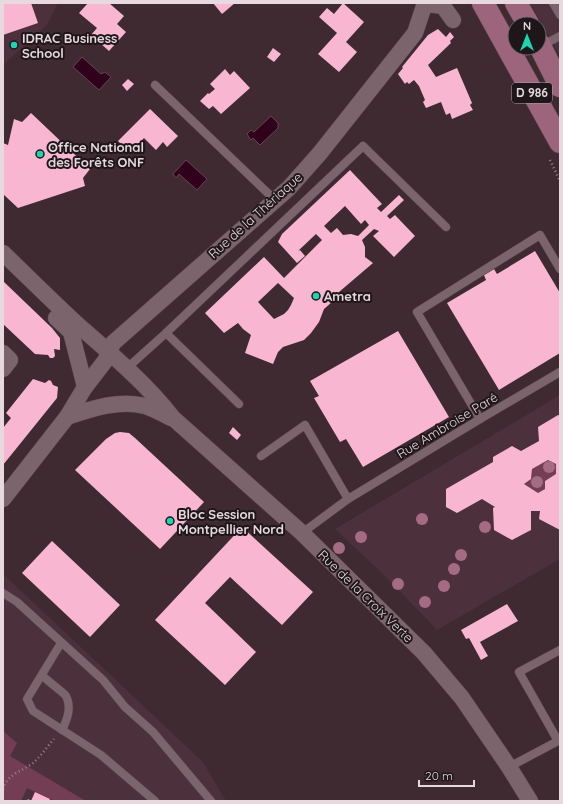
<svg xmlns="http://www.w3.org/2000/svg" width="563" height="804" font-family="Quicksand,sans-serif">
<rect width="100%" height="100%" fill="#3f2a32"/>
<g fill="#4c303b">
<polygon points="3,3 58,3 47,25 3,65"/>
<polygon points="530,3 560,3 560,55 556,49"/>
<polygon points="560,395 560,559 437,630 385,576 335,529"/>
<polygon points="3,574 203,762 226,801 3,801"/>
</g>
<g fill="#733d54">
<polygon points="548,460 556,464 556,474 545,481 545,489 538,493 524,484 531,479 532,469"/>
<polygon points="3,731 17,743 10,756 86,801 55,801 27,788 21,801 3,801"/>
</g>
<g fill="#30011a" stroke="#674255">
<polygon points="82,57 101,74 105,72 111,77 99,90 73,67"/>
<polygon points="271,116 278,123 278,128 260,145 253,138 251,140 247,134 251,130 254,132"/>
<polygon points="186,160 207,179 197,190 179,174 176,178 173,174"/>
</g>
<g fill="#f8b6d0" fill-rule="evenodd">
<polygon points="3,3 31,3 38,23 3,35"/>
<polygon points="88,3 109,3 124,16 117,24 126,32 109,51 91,35 97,28 79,13"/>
<polygon points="213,3 235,3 222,14"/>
<polygon points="343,3 364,22 346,42 357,52 339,72 318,54 337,33 319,17 327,8 334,14"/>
<polygon points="438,29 446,37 450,32 454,37 450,41 451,43 428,65 436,77 457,68 472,103 470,105 473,110 452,119 450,113 446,115 441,102 426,108 423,102 425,100 419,86 414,80 409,84 407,82 405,84 398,74 403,68 402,67 428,35"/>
<polygon points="273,48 281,54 274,62 267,57"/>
<polygon points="225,69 230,75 234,71 250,88 221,114 213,106 209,109 200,101 208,93 209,94 215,89 210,84"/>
<polygon points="128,79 134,84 127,91 122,85"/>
<polygon points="150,109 178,136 167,147 163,142 156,150 144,138 130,153 118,141"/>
<polygon points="31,113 90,169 83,178 85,186 18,208 3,194 3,143 8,145 14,119 22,122"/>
<path d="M350,170L382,204L377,208L381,212L399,195L404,200L387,216L390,219L395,215L415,236L394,257L373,236L379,231L374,229L362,240L365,247V257L373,263L339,292L340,295L324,309L319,322L311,333L304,340L283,347L278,352L273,364L245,353L251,335L243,329L238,323L224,333L205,313L264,257L284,278L322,240L316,234L298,251L300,250L305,256L297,263L278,242L282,234ZM345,206L361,224L365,220L369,225L358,236L351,234L343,235L337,228L331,233L324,226ZM278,283L294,298L291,305L288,310L284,314L274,319L258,302Z"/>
<polygon points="535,251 560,293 560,353 499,390 447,303 486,280 484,275 494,269 497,274"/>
<polygon points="3,281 52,328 60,338 60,350 54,349 55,356 53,358 50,358 48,355 35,354 3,324 4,321 3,320"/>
<polygon points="398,331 449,417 363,467 346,439 340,442 314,398 319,396 310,381"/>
<polygon points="33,379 45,383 49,380 51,381 53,385 58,387 57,398 3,465 3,428 11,418 6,413"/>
<path d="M558,415L560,416V530L539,519L540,511H531V530L512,540L494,530L493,508L495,507L482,499L457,513L446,507V489L493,462V457L512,446L521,451L539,441L538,427ZM548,460L556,464V474L545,481V489L538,493L524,484L531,479L532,469Z"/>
<polygon points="233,427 241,435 237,440 229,433"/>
<polygon points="120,432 129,433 135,438 204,502 160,549 75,470 106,439 115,433"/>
<polygon points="242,527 313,592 282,625 230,577 205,603 256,652 225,685 155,620"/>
<polygon points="52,541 120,605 90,637 22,573"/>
<polygon points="507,604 518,621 480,642 488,656 481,660 469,638 466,639 461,630"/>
<polygon points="35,792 50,799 49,801 27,801 28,799 31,801"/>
</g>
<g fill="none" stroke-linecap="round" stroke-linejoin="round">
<defs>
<g id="lane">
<polyline points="553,3 560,15"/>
<polyline points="541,46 560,36"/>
<polyline points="155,85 275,200"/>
<polyline points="126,369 166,333"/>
<polyline points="239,404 166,333 363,146 446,227"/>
<polyline points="480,419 417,312 540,235 560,269"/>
<polyline points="261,456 305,425 348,499 480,419 560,372"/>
<polyline points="302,533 348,499"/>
<polyline points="3,593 17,602 103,680 125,707 153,732 211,801"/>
<polyline points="61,643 27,699 33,711 101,755 155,801"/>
<path d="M42,675C46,680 63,692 66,696C72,708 67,720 62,730"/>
<polyline points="509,767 558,741 519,672 560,650"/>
</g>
<g id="street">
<polyline points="425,4 443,6 453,20"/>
<path d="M3,253C28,277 52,301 78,325C110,353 147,384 173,418L302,533L424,653L462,698L509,767L530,801"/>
<polyline points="56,318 71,332 85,387"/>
<polyline points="3,353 10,360 3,369"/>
<path d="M67,417C91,409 120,399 145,406C154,409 163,414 171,418"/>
<polyline points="3,499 67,417 85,387 105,361 113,343 289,188 320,153 415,33 425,3"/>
</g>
<g id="primary">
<polyline points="483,3 560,142"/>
<polyline points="516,3 528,24"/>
<polyline points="539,44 560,86"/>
</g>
</defs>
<use href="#lane" stroke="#57464d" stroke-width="9"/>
<use href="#street" stroke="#57464d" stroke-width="17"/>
<use href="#primary" stroke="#57464d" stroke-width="23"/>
<g stroke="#9a898f" stroke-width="2.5" stroke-dasharray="1 3" stroke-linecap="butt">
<polyline points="550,160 560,181"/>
<path d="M3,789C7,774 23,771 33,763C41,756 47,747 54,739"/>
</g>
<use href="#lane" stroke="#7c646d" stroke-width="8"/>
<use href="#street" stroke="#7c646d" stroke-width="16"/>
<use href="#primary" stroke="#9d657c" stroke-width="22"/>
</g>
<g fill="#a56b82">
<circle cx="549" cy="467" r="6"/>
<circle cx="537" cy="482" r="6"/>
<circle cx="422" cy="519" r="6"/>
<circle cx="485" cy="527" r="6"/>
<circle cx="361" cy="537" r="6"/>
<circle cx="339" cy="548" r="6"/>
<circle cx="461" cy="555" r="6"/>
<circle cx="454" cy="569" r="6"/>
<circle cx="398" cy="584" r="6"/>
<circle cx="444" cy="586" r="6"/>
<circle cx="425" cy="602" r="6"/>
</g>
<g fill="#1fd5b0" stroke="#1f161a" stroke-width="1.5">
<circle cx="14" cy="45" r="4"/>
<circle cx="40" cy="154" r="4"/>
<circle cx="316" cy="296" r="4"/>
<circle cx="170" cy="521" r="4"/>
</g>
<g text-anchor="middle" stroke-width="4" stroke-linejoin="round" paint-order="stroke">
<rect fill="#1f161a" stroke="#ab9ea3" stroke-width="1" x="512" y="83" width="40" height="20" rx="3"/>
<g font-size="12" font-weight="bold" fill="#e7d9de">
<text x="532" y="97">D 986</text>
</g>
<g font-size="13" font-weight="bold" fill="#e7d9de" stroke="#1f161a" text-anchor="start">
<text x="22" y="43">IDRAC Business<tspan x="22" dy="15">School</tspan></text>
<text x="48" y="152">Office National<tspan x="48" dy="15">des Forêts ONF</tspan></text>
<text x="324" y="301">Ametra</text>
<text x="178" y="519">Bloc Session<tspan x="178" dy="15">Montpellier Nord</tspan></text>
</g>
<g font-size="13" fill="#e7d9de" stroke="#1f161a">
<text transform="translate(255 215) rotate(-42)" y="5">Rue de la Thériaque</text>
<text transform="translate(447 425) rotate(-31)" y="5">Rue Ambroise Paré</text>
<text transform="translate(366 596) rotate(44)" y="5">Rue de la Croix Verte</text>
</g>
</g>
<rect width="563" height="804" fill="none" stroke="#e7d9de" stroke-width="8"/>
<g transform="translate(527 36)"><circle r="19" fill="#1f161a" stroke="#6f6468"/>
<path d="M0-3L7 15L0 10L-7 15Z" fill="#1fd5b0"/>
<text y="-6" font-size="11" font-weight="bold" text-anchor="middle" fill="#e7d9de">N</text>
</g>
<path d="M419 780v6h55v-6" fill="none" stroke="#e7d9de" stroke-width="2"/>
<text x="425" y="780" font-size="12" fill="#e7d9de" stroke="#1f161a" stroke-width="3" paint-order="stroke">20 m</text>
</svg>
